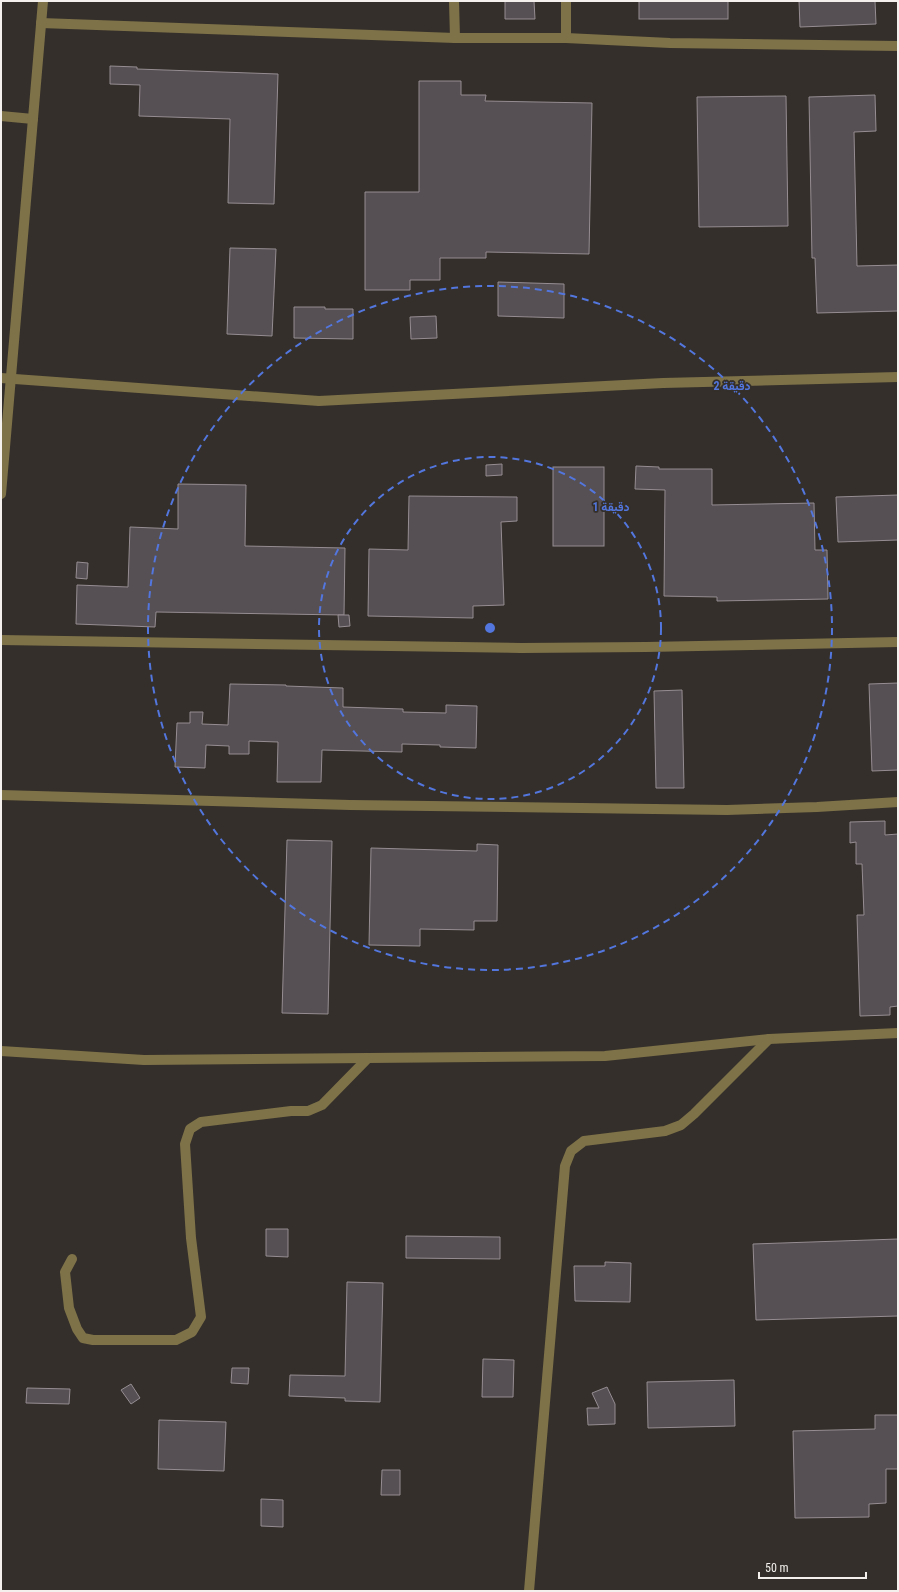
<svg xmlns="http://www.w3.org/2000/svg" width="899" height="1592" font-family="'Roboto Condensed',Vazirmatn,sans-serif">
<rect width="100%" height="100%" fill="#342f2a"/>
<g fill="#564f53" stroke="#958d92">
<polygon points="505,1 534,1 535,19 505,19"/>
<rect x="639" y="1" width="89" height="18"/>
<polygon points="799,1 875,1 876,24 800,27"/>
<polygon points="110,66 137,67 137,69 278,74 274,204 228,203 230,119 139,116 140,85 110,84"/>
<polygon points="419,81 461,81 461,95 486,95 485,101 592,103 589,254 486,252 486,258 440,258 440,280 410,280 410,290 365,290 365,192 419,192"/>
<polygon points="875,95 876,131 854,132 857,266 898,265 898,311 817,313 815,258 812,258 809,97"/>
<polygon points="786,96 788,226 699,227 697,97"/>
<polygon points="230,248 276,249 272,336 227,334"/>
<polygon points="498,282 564,284 564,318 498,316"/>
<polygon points="294,307 325,307 325,309 353,309 353,339 294,338"/>
<polygon points="436,316 437,338 411,339 410,317"/>
<polygon points="502,464 502,475 486,476 486,465"/>
<polygon points="636,466 659,467 659,469 712,469 712,505 814,503 815,550 827,550 828,599 717,601 717,597 664,596 665,490 635,489"/>
<rect x="553" y="467" width="51" height="79"/>
<polygon points="178,484 246,485 245,546 345,548 344,615 156,612 155,627 76,624 77,585 128,587 130,527 178,529"/>
<polygon points="898,495 898,540 838,542 836,497"/>
<polygon points="409,496 517,497 517,521 501,522 504,605 473,606 473,618 368,616 369,549 408,550"/>
<polygon points="77,562 88,563 87,579 76,578"/>
<polygon points="338,615 349,615 350,626 339,627"/>
<polygon points="898,683 898,770 872,771 869,684"/>
<polygon points="230,684 286,685 286,686 343,688 343,707 403,709 403,712 446,713 446,705 477,706 476,748 440,747 440,745 402,744 402,752 322,750 321,782 277,782 278,742 249,741 249,754 229,754 229,746 206,745 205,768 175,767 177,723 190,723 190,712 203,712 202,724 228,725"/>
<polygon points="682,690 684,788 656,788 654,691"/>
<polygon points="885,821 885,835 898,834 898,1006 890,1007 890,1015 860,1016 857,915 864,915 862,864 856,864 856,842 850,843 850,822"/>
<polygon points="287,840 332,841 328,1014 282,1013"/>
<polygon points="477,844 498,845 497,921 474,921 474,930 420,929 420,946 369,945 371,848 477,851"/>
<polygon points="266,1229 288,1229 288,1257 266,1256"/>
<polygon points="406,1236 500,1237 500,1259 406,1258"/>
<polygon points="898,1239 898,1316 756,1320 753,1244"/>
<polygon points="605,1262 631,1263 630,1302 575,1301 574,1266 605,1266"/>
<polygon points="347,1282 383,1283 380,1402 345,1401 345,1398 289,1396 290,1375 345,1376"/>
<polygon points="483,1359 514,1360 513,1397 482,1397"/>
<polygon points="232,1368 249,1368 248,1384 231,1383"/>
<polygon points="734,1380 735,1426 648,1428 647,1382"/>
<polygon points="131,1384 140,1398 131,1404 121,1390"/>
<polygon points="607,1387 615,1404 615,1424 588,1425 587,1408 599,1408 592,1393"/>
<polygon points="27,1388 70,1389 69,1404 26,1403"/>
<polygon points="875,1415 898,1415 898,1469 886,1469 886,1503 869,1504 869,1517 795,1518 793,1431 875,1429"/>
<polygon points="159,1420 226,1422 224,1471 158,1469"/>
<polygon points="382,1470 400,1470 400,1495 381,1495"/>
<polygon points="261,1499 283,1500 283,1527 261,1526"/>
</g>
<g fill="none" stroke-linecap="round" stroke-linejoin="round">
<g stroke="#7e7249" stroke-width="10">
<polyline points="454,1 455,38"/>
<polyline points="566,1 566,38"/>
<polyline points="41,23 455,38 566,38 670,43 898,46"/>
<polyline points="1,116 33,119"/>
<polyline points="1,378 319,401 663,383 898,377"/>
<polyline points="1,494 43,1"/>
<polyline points="1,640 521,648 646,647 898,642"/>
<polyline points="1,795 350,805 727,810 817,807 898,802"/>
<polyline points="1,1051 144,1060 605,1056 769,1039 898,1033"/>
<polyline points="72,1259 65,1272 69,1308 77,1329 83,1338 93,1340 176,1340 192,1332 201,1317 191,1238 185,1144 190,1129 201,1122 291,1111 308,1111 322,1105 368,1058"/>
<polyline points="529,1591 565,1166 571,1151 584,1141 665,1131 681,1125 694,1114 769,1039"/>
</g>
</g>
<g fill="none" stroke="#5276dd" stroke-width="2" stroke-dasharray="7 5">
<circle cx="490" cy="628" r="171"/>
<circle cx="490" cy="628" r="342"/>
</g>
<circle cx="490" cy="628" r="6" fill="#5276dd" stroke="#342f2a" stroke-width="2"/>
<g font-size="12" text-anchor="middle" font-weight="bold" fill="#5276dd" stroke="#342f2a" stroke-width="3.5" stroke-linejoin="round" paint-order="stroke">
<text x="732" y="390">2 دقيقة</text>
<text x="611" y="511">1 دقيقة</text>
</g>
<rect width="899" height="1592" fill="none" stroke="#f3f0ed" stroke-width="4"/>
<path d="M759 1572v6h107v-6" fill="none" stroke="#f3f0ed" stroke-width="2"/>
<text x="765" y="1572" font-size="12" fill="#f3f0ed" stroke="#342f2a" stroke-width="3" paint-order="stroke">50 m</text>
</svg>
